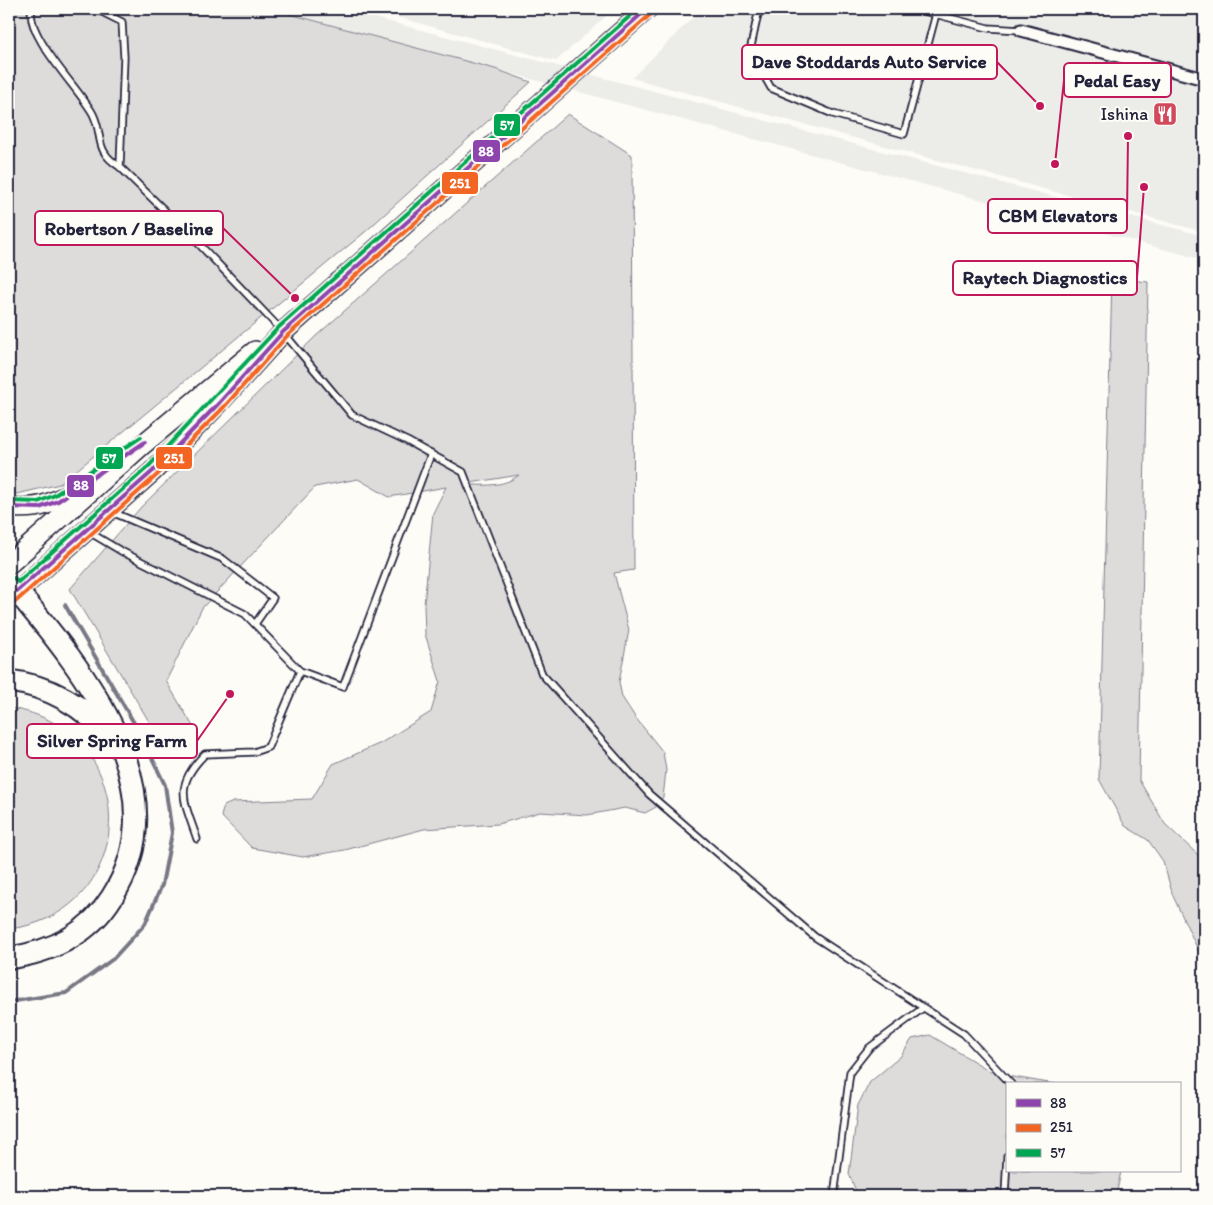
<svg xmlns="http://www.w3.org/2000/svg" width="1213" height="1205" font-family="Itim,sans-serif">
<rect width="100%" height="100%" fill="#fdfcf7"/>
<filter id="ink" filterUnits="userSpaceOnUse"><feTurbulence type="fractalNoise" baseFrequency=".02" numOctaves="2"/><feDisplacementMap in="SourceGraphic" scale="10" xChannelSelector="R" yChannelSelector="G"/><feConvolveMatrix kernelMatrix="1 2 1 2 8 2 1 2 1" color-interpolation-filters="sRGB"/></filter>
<g filter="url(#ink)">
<g fill="#ecece9">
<polygon points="271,9 341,9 1204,236 1204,260"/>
<polygon points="368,9 614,9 556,61"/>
<polygon points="701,9 1204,9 1204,232 632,78"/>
</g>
<g fill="#dddcdb" stroke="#807f8b" fill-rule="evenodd">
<polygon points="9,9 271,9 495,69 531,82 365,232 60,484 17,494 9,491"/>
<path d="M568,114L632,155L634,570L614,573L629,630L619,682L622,697L635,717L663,752L666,770L664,789L663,797L656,807L645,813L625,808L587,815L540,812L498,824L424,829L345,850L303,857L252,848L221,816L224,806L233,802L312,799L333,764L381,743L431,712L440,681L425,634L424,605L433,513L446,487L389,497L358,479L315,487L202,608L166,681L197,733L169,755L70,589L141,507L316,336ZM519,475C504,487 483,486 464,484Z"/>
<polygon points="1112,278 1148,282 1139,780 1165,824 1198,855 1204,885 1204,963 1173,896 1163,861 1148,840 1125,826 1099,779"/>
<path d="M9,708C143,727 143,913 9,929Z"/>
<polygon points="930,1035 995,1074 1055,1084 1007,1084 1007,1171 1121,1171 1116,1196 858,1196 849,1174 858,1105 870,1082 901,1056 912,1039"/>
</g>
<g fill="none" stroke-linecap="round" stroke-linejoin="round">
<polyline stroke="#787885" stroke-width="4" points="9,1002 66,993 113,959 145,924 162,885 172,833 165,785 141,735 65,605"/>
<defs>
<g id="service">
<path d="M32,9C24,34 81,91 93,114C104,136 93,150 120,167L198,243L283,332L352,415L407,441L463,472L542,674L649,794L815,937L964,1034L1011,1084"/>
<polyline points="96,9 122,22 124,57 120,167"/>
<polyline points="759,9 750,51 771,88 833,114 904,134 936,14"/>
<polyline points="916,9 988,28 1021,30"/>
<polyline points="112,512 223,559 273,598 255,624"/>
<polyline points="89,532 121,551 245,614 300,671"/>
<path d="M197,839C184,800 173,786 205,754L254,752L268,747L300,671L343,687L431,454"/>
<polyline points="834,1196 850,1072 869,1048 923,1008"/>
<polyline points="1005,1196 1007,1156"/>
</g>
<polyline id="minor" points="1021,30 1204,79"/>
<g id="primary">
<path d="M9,507C39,511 59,501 84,485"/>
<polyline points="9,564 141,446 255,351"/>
<polyline points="9,599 153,471 219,403 283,332 647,9"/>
</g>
<g id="motorway">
<path d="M9,681C50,686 84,706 111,738"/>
<path d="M9,958C51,952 89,934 112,897C181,790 84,671 17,591"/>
</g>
</defs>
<use href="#service" stroke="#22223b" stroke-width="9"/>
<use href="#minor" stroke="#22223b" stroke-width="15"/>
<use href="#primary" stroke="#22223b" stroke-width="22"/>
<use href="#motorway" stroke="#22223b" stroke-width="25"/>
<use href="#service" stroke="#fdfcf7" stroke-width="5.5"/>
<use href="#minor" stroke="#fdfcf7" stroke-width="11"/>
<use href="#primary" stroke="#fdfcf7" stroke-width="19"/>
<use href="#motorway" stroke="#fdfcf7" stroke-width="21"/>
<defs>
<g id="bus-1">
<polyline points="9,507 39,508 58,501 145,442"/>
<polyline points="17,591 153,471 219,403 283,332 647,9"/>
</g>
<polyline id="bus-2" points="13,604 157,475 224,407 287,336 651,14"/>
<g id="bus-3">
<polyline points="9,501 38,502 55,495 141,437"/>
<polyline points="14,578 18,582 149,466 279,327 638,9"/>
</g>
</defs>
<use href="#bus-1" stroke="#fdfcf7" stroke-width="8"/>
<use href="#bus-2" stroke="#fdfcf7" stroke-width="8"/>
<use href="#bus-3" stroke="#fdfcf7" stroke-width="8"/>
<use href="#bus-1" stroke="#8e44ad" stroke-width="4"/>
<use href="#bus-2" stroke="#f26522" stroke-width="4"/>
<use href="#bus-3" stroke="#00a651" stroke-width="4"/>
</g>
</g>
<defs>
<symbol id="restaurant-square" viewBox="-11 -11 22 22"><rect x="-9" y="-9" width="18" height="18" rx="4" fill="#d1495b" stroke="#fdfcf7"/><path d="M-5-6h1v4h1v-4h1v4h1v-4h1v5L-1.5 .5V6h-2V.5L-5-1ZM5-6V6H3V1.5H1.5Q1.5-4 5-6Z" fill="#fff"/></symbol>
</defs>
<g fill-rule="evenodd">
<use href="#restaurant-square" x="1151" y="100" width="28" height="28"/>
</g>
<g text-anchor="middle" stroke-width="4" stroke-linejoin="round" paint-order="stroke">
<g font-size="18" fill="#22223b" stroke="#fdfcf7" text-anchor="end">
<text x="1148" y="120">Ishina</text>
</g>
</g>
<path fill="none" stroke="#c2185b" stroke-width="2" d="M1040 106L997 62M1055 164L1064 80M1128 136L1127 216M295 298L223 228M1144 187L1137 278M230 694L197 741"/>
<g fill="#c2185b" stroke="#fdfcf7" stroke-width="2">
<circle cx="1040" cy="106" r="5"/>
<circle cx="1055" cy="164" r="5"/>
<circle cx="1128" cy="136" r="5"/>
<circle cx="295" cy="298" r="5"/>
<circle cx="1144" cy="187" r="5"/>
<circle cx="230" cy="694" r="5"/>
</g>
<g fill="#fdfcf7" stroke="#c2185b" stroke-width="2">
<rect x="742" y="45" width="255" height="34" rx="5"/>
<rect x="1064" y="63" width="107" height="34" rx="5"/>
<rect x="988" y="199" width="139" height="34" rx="5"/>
<rect x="35" y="211" width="188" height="34" rx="5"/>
<rect x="953" y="261" width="184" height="34" rx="5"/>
<rect x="27" y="724" width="170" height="34" rx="5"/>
</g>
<g font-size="19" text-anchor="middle" font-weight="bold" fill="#22223b">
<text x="869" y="68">Dave Stoddards Auto Service</text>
<text x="1117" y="87">Pedal Easy</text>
<text x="1058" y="222">CBM Elevators</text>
<text x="129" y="235">Robertson / Baseline</text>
<text x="1045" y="284">Raytech Diagnostics</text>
<text x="112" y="747">Silver Spring Farm</text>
</g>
<g stroke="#fdfcf7" stroke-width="2">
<rect x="493" y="113" width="28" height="24" rx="5" fill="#00a651"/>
<rect x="472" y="139" width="29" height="24" rx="5" fill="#8e44ad"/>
<rect x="441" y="171" width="38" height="24" rx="5" fill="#f26522"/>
<rect x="155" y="446" width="38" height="24" rx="5" fill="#f26522"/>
<rect x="95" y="446" width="29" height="24" rx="5" fill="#00a651"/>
<rect x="66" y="474" width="29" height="24" rx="5" fill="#8e44ad"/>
</g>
<g font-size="14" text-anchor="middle" font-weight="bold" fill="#fff">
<text x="507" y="130">57</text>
<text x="486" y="156">88</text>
<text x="460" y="188">251</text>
<text x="174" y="463">251</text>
<text x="109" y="463">57</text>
<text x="81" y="490">88</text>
</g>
<rect width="1213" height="1205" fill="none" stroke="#fdfcf7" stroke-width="30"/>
<rect x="15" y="15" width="1183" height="1175" fill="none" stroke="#22223b" stroke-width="2" filter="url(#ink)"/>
<rect x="1006" y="1082" width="175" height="90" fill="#fdfcf7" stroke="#a5a5ac"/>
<rect x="1016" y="1099" width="25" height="8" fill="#8e44ad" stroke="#a5a5ac"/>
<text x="1050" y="1108" font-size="15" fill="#22223b">88</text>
<rect x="1016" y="1124" width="25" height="8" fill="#f26522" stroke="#a5a5ac"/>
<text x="1050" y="1132" font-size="15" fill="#22223b">251</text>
<rect x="1016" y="1149" width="25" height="8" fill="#00a651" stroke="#a5a5ac"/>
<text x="1050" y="1158" font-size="15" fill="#22223b">57</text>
</svg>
